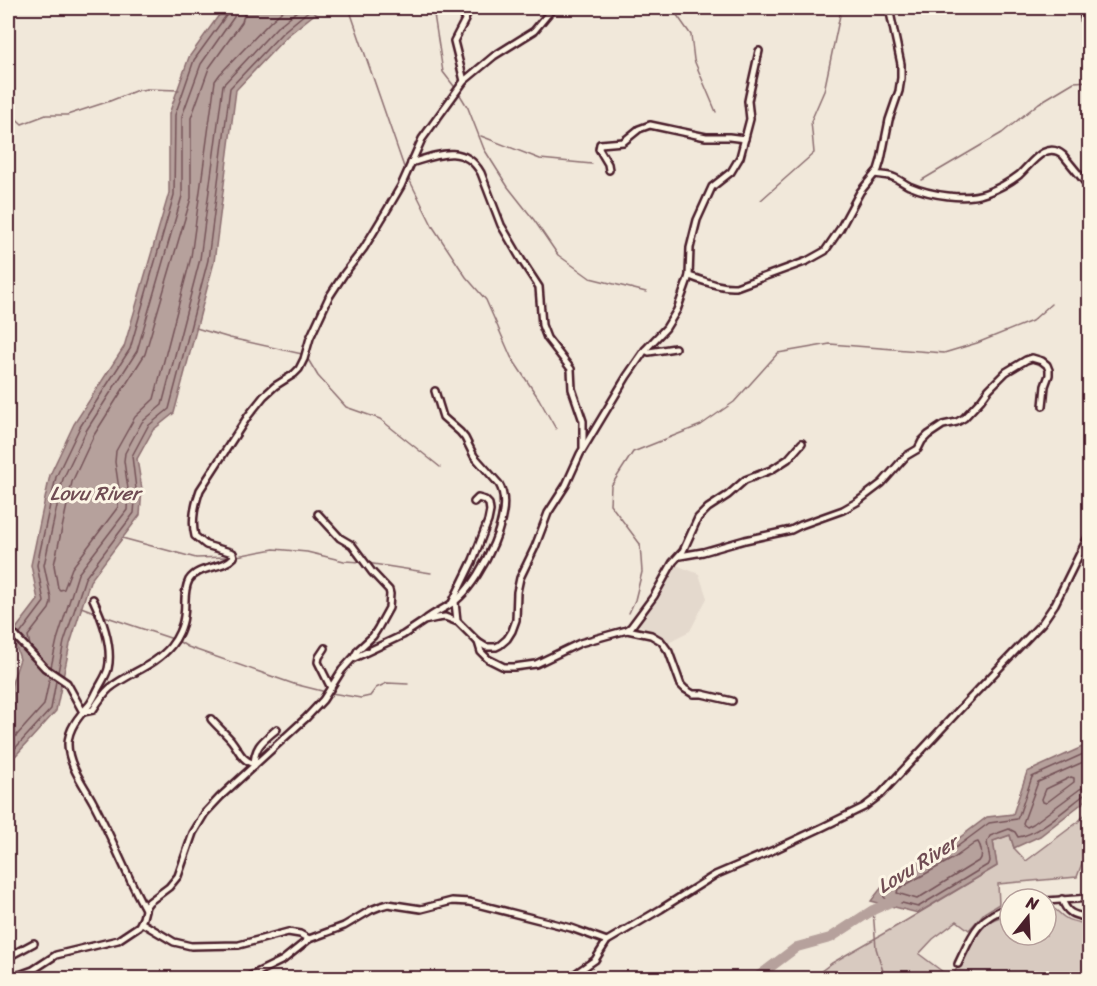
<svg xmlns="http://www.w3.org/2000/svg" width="1097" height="986" font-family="Sriracha,sans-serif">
<rect width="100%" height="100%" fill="#f1e8da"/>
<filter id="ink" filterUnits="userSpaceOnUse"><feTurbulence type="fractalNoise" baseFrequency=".0167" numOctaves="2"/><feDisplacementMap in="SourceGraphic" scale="12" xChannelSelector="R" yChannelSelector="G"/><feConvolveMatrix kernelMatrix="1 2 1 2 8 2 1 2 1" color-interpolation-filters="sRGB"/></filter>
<g filter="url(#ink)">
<polygon fill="#e4d9cd" points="676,565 699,574 707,598 690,631 674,639 668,644 638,624 661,592"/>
<path fill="#d8cac0" stroke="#917476" stroke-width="1.5" d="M1089,810V851L1085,855L1077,877L998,884L999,904L984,913L969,930L957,921L933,939L919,954L951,978C960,964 976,932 988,923C994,918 1003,916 1010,914V935H1046V907C1057,908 1056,911 1064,917C1070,922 1081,923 1089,924V978H812L832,963L902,923L997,866L993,841L1010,835L1014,848L1026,861L1078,822Z"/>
<g fill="#b6a19c" stroke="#8b6d6f" stroke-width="1.5">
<polygon points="224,8 322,8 287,36 236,90 214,262 174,413 153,430 137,459 142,489 140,515 90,581 70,644 56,711 8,764 8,695 20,659 12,634 38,600 31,565 50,475 74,424 124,347 169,193 169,114 189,57"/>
<polygon points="1089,744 1089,798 1040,836 1014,848 1010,835 993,841 997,866 918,913 871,901 889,878 947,847 987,817 1013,814 1027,772"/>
</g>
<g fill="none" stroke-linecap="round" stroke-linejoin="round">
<g stroke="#755358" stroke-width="1.5">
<polyline points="245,8 244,15 242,22 209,68 191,118 191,198 145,354 94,435 72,482 54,565 58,588 60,590 64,589 72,568 118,507 119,489 115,462 116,451 135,417 154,399 191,257 215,81 220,74 271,21 286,8"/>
<polyline points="20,634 44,602 37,565 56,477 80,427 130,349 174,195 175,115 194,60 228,13 229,8"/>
<polyline points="30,646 28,636 49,609 51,603 51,598 44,565 63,479 86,431 137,351 182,196 182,116 201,64 234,17 236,8"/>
<polyline points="51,667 57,640 78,574 127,510 128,489 124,461 125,453 142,422 162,405 200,259 223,85 277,27 301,8"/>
<polyline points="58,672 64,642 85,578 134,513 136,489 132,456 148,426 169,409 208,260 230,88 283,32 312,8"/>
<polyline points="8,745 44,705 50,676"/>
<path d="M1090,751L1032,777L1019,815L1017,819L989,823L950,852L893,883L884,895V897L886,899L918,907L989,864L990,861L987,842L990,836L1009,829L1015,832L1018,837C1036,836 1068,807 1084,795L1090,794"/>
<polyline points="8,756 51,709 56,681"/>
<polyline points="1090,759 1038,782 1023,823 1024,825 1027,827 1033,824 1080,789 1090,786"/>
<polygon points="1071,777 1074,778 1074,782 1046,803 1043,802 1042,799 1046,789"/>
<path d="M978,842C981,846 983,856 980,860L917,899L897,893L898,889L954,858L975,843Z"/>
</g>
<g stroke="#8b6d6f" stroke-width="1.5">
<polyline points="349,8 405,170"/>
<polyline points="433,8 443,72 457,90 468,108 484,149 508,187 534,220 558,255 590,278 646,292"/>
<polyline points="672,8 691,35 694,60 716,112"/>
<polyline points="8,111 22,124 46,115 67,115 110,101 135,91 147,89 179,90"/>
<polyline points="481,136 540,159 592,164"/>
<polyline points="408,177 433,227 466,277 486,300 511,357 539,399 556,429"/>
<polyline points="922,180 1002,133 1039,103 1074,82 1090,81"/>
<polyline points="761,200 814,153 811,121 824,91 840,15 839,8"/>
<polyline points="196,328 230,338 302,354"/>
<polyline points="306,356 318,376 346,407 380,419 440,467"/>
<polyline points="122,538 196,558 226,557"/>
<polyline points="237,556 274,549 307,552 344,561 362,562"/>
<polyline points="367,563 431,573"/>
<polyline points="81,607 97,613"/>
<polyline points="629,613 635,600 642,572 640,544 610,504 611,486 633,452 701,425 734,402 778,353 830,344 944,353 977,343 1032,321 1051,304"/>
<polyline points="101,615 173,639"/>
<polyline points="178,641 188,647 294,684 326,692"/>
<polyline points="331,693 361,698 370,696 376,688 387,683 408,684"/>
<polyline points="873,910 876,948 885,978"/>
</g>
<polyline stroke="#b6a19c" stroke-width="10" points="756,978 797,947 830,938 873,910 897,899"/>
<defs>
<g id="street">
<polyline points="1083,8 1090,63"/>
<polyline points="464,81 494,56 534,31 553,8"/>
<path d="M411,163C437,155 464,143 481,173L501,225L522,261L539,287L542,325L547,338L571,369L572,389L583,421V447"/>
<polyline points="609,170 608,164 599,149 600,144 623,142 639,129 650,125 706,137 729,137 745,139"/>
<path d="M875,174C879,175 884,175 889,176C896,177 903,183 909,186C930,195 965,201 986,193C997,189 1010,182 1019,175C1031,164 1046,140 1063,155L1090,188"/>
<path d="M689,276C704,281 720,288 736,287L807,261L825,251L840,229L860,192L878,170L881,160L889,120L899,91L901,78V64L889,8"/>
<polyline points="645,350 649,352 675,348"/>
<polyline points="318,514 340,538 352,545 372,572 389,590 390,594 389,608 378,628 373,636 358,650 354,657"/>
<polyline points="680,556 703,552 745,540 791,530 801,525 843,510 857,502 882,483 906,456 918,449 922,441 928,435 943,425 957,422 964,418 981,400 989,389 1006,372 1026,360 1032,358 1042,361 1047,365 1049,370 1049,375 1045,386 1043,406"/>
<path d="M93,599C102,618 113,647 108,669C106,676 101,683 98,689C95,695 93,700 89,705C79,716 68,729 68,744C68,765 84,785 93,802C112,837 126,875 145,909"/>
<polyline points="455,602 457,621"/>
<polyline points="452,603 473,560 488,521 490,511 489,504 485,500 478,498 474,502"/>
<path d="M425,620C436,611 450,607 460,597C481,577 516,512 499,484L474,456L465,438L460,432L443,417L435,391"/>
<polyline points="8,628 45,668 67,683 83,712"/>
<polyline points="627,630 631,627 654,596 673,562 683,551 698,518 708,508 728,495 745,480 771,470 788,459 802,443"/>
<polyline points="478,642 481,652 488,659 504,667 514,667 536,664 580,643 627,630 651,635 661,641 669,652 681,685 685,689 693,694 702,694 732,701"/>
<polyline points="325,648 319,657 318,662 331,688"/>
<path d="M83,712L93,710C98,702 103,694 110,688C129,673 156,665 171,646C177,639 183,626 184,616C186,604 183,591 189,580C199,565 222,570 234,557L233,553L206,545L195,536C191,521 195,504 200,490L248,416L264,396L275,386L294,374L299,369L304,359L310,338L329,297L344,274L364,248L387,210L401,186L422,139L464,81L454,41L465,20L469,8"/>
<path d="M211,719C217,726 225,733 231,740C239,750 241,760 254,764"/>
<path d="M254,766C254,746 263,741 277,729"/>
<path d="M1062,899C1067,915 1075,915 1090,918"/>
<polyline points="1046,901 1090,898"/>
<polyline points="142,923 174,942 191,946 239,945 288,932 300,934 309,939"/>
<polyline points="8,957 34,943"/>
<path d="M958,964C972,935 977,917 1010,907"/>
<polyline points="11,978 33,970 56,955 118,940 139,926 143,918 146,906 149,902 169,887 178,876 193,833 205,813 220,797 306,718 323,700 342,670 352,659 403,635 424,621 437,618 445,617 458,622 478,642 486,647 496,647 500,645 507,639 512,631 516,620 517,592 520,578 535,547 548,513 566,485 580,454 627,376 645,350 666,328 677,310 689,276 690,248 697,220 712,187 731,172 740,157 750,119 748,101 749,96 759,51"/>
<polyline points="246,978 283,960 309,939 344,926 371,910 381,906 388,904 421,909 452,901 469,902 571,928 607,941"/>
<polyline points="569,978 595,960 607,941 661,909 715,875 776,849 823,827 864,807 881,794 960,709 1042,623 1055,604 1090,533"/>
</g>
</defs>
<use href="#street" stroke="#4a1f2b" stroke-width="10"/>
<use href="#street" stroke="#fcf5e5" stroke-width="5"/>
</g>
</g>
<g text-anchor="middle" stroke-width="6" stroke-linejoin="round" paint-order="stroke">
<g font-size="20" font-style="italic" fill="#704c53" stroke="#fcf5e5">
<text x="95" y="500">Lovu River</text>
<text transform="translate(917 864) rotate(-32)" y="7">Lovu River</text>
</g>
</g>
<rect width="1097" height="986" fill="none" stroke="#fcf5e5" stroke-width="30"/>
<rect x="15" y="15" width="1067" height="956" fill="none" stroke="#4a1f2b" stroke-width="2" filter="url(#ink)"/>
<g transform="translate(1028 917) rotate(18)"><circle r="28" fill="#fcf5e5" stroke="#b59f9b" stroke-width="1.5"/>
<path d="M0-4.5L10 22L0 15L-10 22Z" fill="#4a1f2b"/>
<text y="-9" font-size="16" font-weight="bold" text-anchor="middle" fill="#4a1f2b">N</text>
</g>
</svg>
